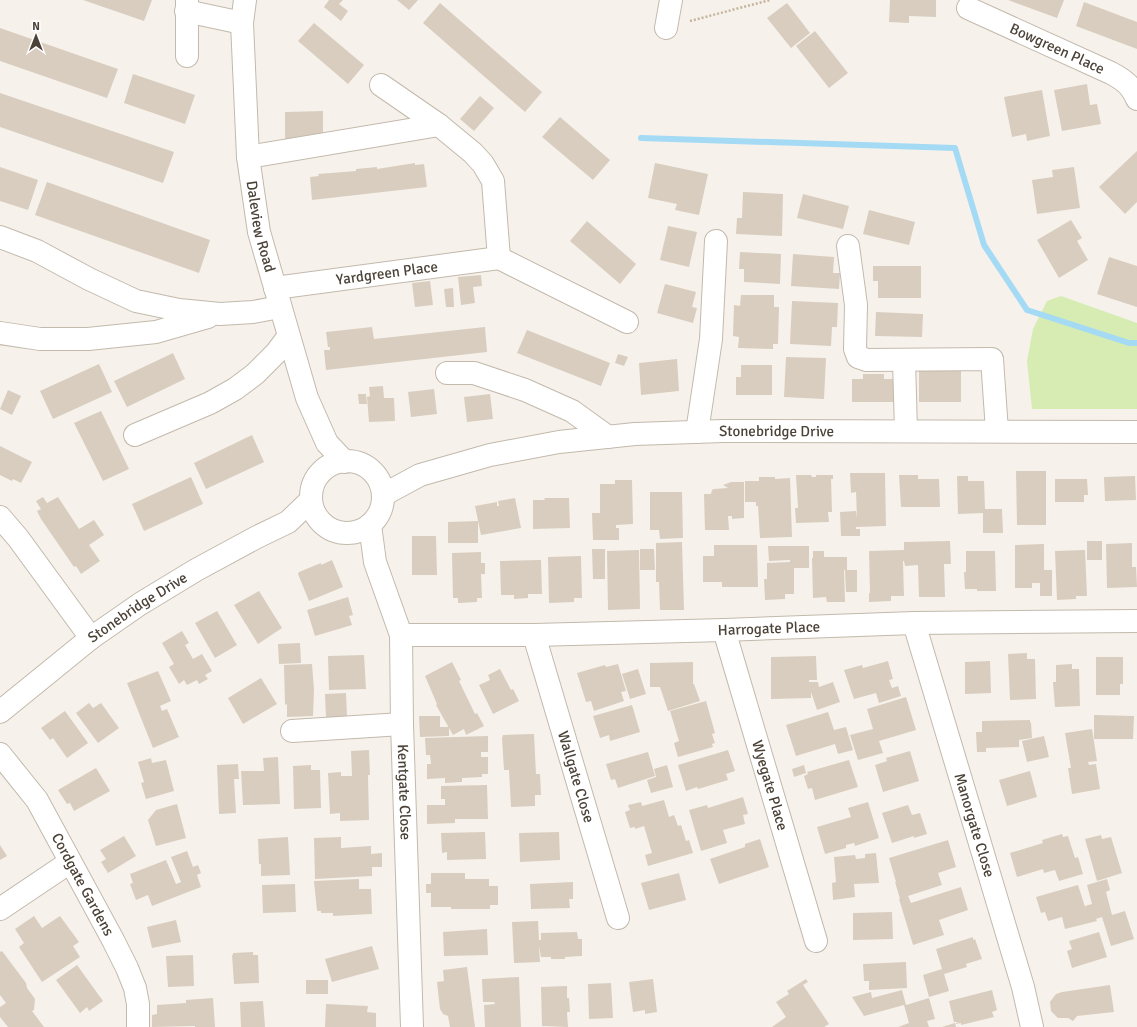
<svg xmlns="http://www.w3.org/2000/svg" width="1137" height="1027" font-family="Signika,sans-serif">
<rect width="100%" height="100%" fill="#f6f2eb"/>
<polygon fill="#d6ecb2" points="1061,296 1137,323 1137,409 1032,409 1027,361 1033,329 1047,301"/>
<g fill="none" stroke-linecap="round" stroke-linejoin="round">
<polyline stroke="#a5daf5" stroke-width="6" points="641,138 955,148 984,245 1027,310 1129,343 1137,343"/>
</g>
<g fill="#d9cdbf">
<polygon points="83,0 152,0 144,21"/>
<polygon points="329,0 343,0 339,4 348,11 341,21 324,7"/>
<polygon points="397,0 418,0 409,10"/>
<polygon points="890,0 936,0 936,17 909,16 909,23 889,22"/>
<polygon points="1008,0 1064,0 1057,18"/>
<polygon points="1084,2 1137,22 1137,49 1076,26"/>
<polygon points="440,3 542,92 525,112 423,23"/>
<polygon points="787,3 810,33 791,48 767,18"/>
<polygon points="314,23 364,65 348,84 298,41"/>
<polygon points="0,28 118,69 107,98 0,61"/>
<polygon points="815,31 848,73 829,88 796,46"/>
<polygon points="133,74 195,95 185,124 124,103"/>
<polygon points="1087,84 1090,105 1097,104 1101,124 1062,131 1054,90"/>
<polygon points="1042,90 1050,136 1027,141 1026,134 1012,137 1004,97"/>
<polygon points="0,93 174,152 163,183 0,127"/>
<polygon points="480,96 494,108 474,131 460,119"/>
<polygon points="323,111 323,139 285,140 285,112"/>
<polygon points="560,117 610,160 593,180 542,137"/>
<polygon points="1137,151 1137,202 1125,214 1099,187"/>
<polygon points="415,163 415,165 424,164 427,187 312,200 310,177 319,176 318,174 356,171 356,169 377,167 377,169"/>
<polygon points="655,163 708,174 699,215 675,210 677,204 648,198"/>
<polygon points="0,167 38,180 28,210 0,201"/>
<polygon points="1074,167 1080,208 1037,214 1032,180 1053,177 1052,170"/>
<polygon points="47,182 210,240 199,273 35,215"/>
<polygon points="743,192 783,194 782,236 736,234 737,218 742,218"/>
<polygon points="803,194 849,206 843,229 797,218"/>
<polygon points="869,210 915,222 909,245 863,234"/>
<polygon points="1071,220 1082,238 1077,241 1088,260 1059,278 1037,240"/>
<polygon points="587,221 636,264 620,284 570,241"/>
<polygon points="668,226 697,232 689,267 660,260"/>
<polygon points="740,252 781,254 780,284 744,282 744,269 739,269"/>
<polygon points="793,254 834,257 833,273 840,273 839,289 791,286"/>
<polygon points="1109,257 1137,266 1137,307 1097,294"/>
<polygon points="873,266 921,266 921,298 878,298 878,281 873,281"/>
<polygon points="481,275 482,286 473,287 475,303 461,305 458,277"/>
<polygon points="430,281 433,305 415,307 412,283"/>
<polygon points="665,284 696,292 692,307 697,308 693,323 657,313"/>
<polygon points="453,288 454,307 446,307 444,289"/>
<polygon points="741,295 774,295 774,307 779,307 778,344 773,344 773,349 738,348 739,337 733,336 734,305 740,306"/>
<polygon points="792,301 838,303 837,327 832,327 831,346 790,344"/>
<polygon points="876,312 923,314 922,337 875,336"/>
<polygon points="372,327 374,339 485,327 487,352 326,370 324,350 330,350 330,347 328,347 326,332"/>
<polygon points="527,330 610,363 601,386 517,353"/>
<polygon points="173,353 185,379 127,407 114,381"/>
<polygon points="618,354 628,357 624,366 615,363"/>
<polygon points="786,357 826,358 824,399 784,397"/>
<polygon points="677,359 679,391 641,395 639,363"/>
<polygon points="99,364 112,392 53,419 40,391"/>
<polygon points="741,365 772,365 772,395 736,395 736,377 741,377"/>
<rect x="919" y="365" width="42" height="37"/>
<polygon points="863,374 884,374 884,379 900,379 900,402 852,402 852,379 863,379"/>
<polygon points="383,386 384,398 394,398 395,421 369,422 367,397 370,396 369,387"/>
<polygon points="434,389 437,414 411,417 408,392"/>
<polygon points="8,390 21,396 12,415 0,409"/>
<polygon points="358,394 366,394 367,404 359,404"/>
<polygon points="490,394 493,419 467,422 464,397"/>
<polygon points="101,411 129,469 103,481 74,423"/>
<polygon points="252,435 264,462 206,489 194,463"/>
<polygon points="0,446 32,462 21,483 13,479 12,481 0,475"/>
<polygon points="1016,471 1046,471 1046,525 1017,525"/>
<polygon points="850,473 885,473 886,526 856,527 856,529 860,529 860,536 841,536 840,512 856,511 857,518 856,492 851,493"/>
<polygon points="796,475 811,475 812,477 816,477 816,475 833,475 833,479 831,479 832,512 828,512 829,522 796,523 795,508 798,508"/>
<polygon points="899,475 918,475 918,479 939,479 940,507 901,507"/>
<polygon points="957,476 968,476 968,481 984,481 985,509 1002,509 1003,533 983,533 983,513 958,514"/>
<polygon points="1135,476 1136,500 1105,501 1104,477"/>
<polygon points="191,477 203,504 144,531 132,504"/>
<polygon points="759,477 775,477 775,479 790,478 792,537 760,538 758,506 756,506 756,502 745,502 745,481 759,481"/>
<polygon points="1055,479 1087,479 1088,495 1084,495 1084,502 1055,502"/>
<polygon points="615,480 632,480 633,524 616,525 616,528 619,528 619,540 593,540 592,513 600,513 600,484 615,484"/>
<polygon points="731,482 744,482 744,518 732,519 732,516 728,516 729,530 705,530 704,494 711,494 712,490 714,489 728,488 723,485"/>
<polygon points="650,492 682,492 683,538 660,539 659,530 650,530"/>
<polygon points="43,497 47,503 58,497 79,529 94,520 104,535 89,545 100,561 81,574 76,566 74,567 41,519 37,511 41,509 36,501"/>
<polygon points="515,498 521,528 481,535 475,506 497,502 497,506 499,506 498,501"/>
<polygon points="544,498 569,498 570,528 533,529 533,500 545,500"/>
<polygon points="478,521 478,543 448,543 448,522"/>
<polygon points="412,536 436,536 437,575 412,575"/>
<polygon points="950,541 951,564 944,564 945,597 919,597 918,565 905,566 904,561 903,561 904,596 891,596 891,601 869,602 869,593 870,593 869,551 904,550 904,542"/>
<rect x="1087" y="541" width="15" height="19"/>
<polygon points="682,542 684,610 660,610 659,582 656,582 656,543"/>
<polygon points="1132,543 1132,567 1136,567 1137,587 1107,588 1106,544"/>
<polygon points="1044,544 1044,570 1052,570 1052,596 1040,596 1040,583 1032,583 1032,588 1015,588 1015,545"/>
<polygon points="714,545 757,545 758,587 722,587 722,582 703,582 703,556 714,556"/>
<polygon points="768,546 809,546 809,568 794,568 794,594 785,594 785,599 765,600 764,579 767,579 767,563 790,562 790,560 769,561"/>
<polygon points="592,549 605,549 605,579 593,579"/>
<polygon points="640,549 654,549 655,570 640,570"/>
<polygon points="639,550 640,609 608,610 607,551"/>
<polygon points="1085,550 1087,596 1076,596 1076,599 1057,600 1055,551"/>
<polygon points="813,551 824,551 824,557 847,557 847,570 857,570 857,592 846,592 845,570 844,570 845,602 827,602 826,597 813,598 812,558 813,558"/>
<polygon points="966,551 995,551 996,591 977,591 977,589 965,589 964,572 966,572"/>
<polygon points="481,552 481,563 485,563 485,574 481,574 482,598 477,598 477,602 458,603 458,598 453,598 452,553"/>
<polygon points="581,556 582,598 574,598 574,602 549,603 548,557"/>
<polygon points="332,560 343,587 309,601 298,574 299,572 321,563 321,565"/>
<polygon points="541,560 542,594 528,594 528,598 514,599 514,595 501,595 500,561"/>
<polygon points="259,591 282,628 258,644 234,605"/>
<polygon points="348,597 353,615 349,616 352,625 315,636 307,610"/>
<polygon points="217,611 237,645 215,658 195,623"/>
<polygon points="182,631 189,643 185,645 193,659 202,654 212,671 205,675 208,679 199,684 197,680 187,685 184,680 179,684 169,667 174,664 162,643"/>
<polygon points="300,643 301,663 279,664 278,644"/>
<polygon points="1027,653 1027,659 1035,659 1036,699 1010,700 1008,654"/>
<polygon points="364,655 366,689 329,690 328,656"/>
<polygon points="816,656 817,680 809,680 809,682 818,682 819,687 833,682 840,702 817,710 811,692 811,698 771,699 771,657"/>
<polygon points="1096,657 1123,657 1123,684 1120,684 1120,695 1096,695"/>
<polygon points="888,661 893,679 889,680 892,688 898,686 901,696 879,703 876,693 854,699 844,670 862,665 863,668"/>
<polygon points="990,661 991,693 965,694 965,662"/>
<polygon points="452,662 461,680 459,681 475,714 477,713 484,726 466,735 464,729 453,735 436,705 437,704 425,676"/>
<polygon points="693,662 693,684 694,684 700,701 668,711 660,687 650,687 650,663"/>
<polygon points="312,664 314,690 313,716 287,717 287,704 285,705 284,665"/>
<polygon points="618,664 626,691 621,692 624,701 594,711 591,701 586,702 577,673 605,665 606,667"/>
<polygon points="1072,664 1072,669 1079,669 1080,706 1055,707 1053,682 1056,682 1056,665"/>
<polygon points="500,669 511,690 513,689 519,701 493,714 479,685 490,680 488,675"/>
<polygon points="638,669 646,694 630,699 622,674"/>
<polygon points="158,671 171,701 160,706 162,711 167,709 179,737 153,748 127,683"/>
<polygon points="261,678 277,704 243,724 228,698"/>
<polygon points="346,693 347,717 326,718 325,694"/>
<polygon points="906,697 916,730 879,741 883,753 858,760 850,735 873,729 867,709"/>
<polygon points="706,701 715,733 712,734 715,743 712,744 713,747 678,757 674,743 679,741 670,711"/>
<polygon points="89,703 93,708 101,703 119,728 98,743 76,713"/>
<polygon points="632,705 640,732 610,741 609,735 600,738 593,716"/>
<polygon points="65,711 88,743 67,758 53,738 50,740 41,728"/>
<polygon points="828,712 834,730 846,727 853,750 838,754 835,744 796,756 786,725"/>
<polygon points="1094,715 1134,716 1133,739 1094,739"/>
<polygon points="419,716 440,716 440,727 449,727 449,736 420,737"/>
<polygon points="1030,720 1030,723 1031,722 1032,738 1019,740 1019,747 986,748 986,752 977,752 976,732 982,732 982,721"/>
<polygon points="1092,729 1097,761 1088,762 1089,765 1096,764 1100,789 1072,794 1068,768 1071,768 1065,733"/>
<polygon points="534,734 536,774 540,774 541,795 535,795 535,806 511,807 509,770 504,770 502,738 503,735"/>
<polygon points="488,736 488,752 481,752 481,757 488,757 488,774 482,774 482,777 462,778 462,782 445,783 445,778 427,779 427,764 431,764 430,755 426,755 425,738"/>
<polygon points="1044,736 1049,757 1027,762 1022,741"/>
<polygon points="369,750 370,775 368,775 369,820 340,821 340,813 330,814 328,773 341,772 341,776 352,776 351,751"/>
<polygon points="728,750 735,771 726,774 728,780 698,789 697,787 686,791 678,765"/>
<polygon points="910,751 919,781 883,792 875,765 887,761 886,758"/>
<polygon points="648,752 655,776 618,788 615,779 611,780 606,764"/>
<polygon points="278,757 280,804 243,805 241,771 264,771 263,758"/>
<polygon points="151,758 152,763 166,760 174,791 146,799 141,783 144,782 138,762"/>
<polygon points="849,760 858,787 815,800 812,788 808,789 804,776 808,774 807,772"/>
<polygon points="238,764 239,779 234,779 236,813 219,814 217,765"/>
<polygon points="311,765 311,770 320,770 321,808 294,809 293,766"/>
<polygon points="667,765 673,787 651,793 647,780 656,777 654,769"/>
<polygon points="804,765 806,773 794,777 792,769"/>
<polygon points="96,768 110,791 74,811 70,803 67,804 58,790"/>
<polygon points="1030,771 1037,797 1007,806 999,780"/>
<polygon points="487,785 488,819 455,819 455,823 427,824 427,805 445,805 445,799 441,799 441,786"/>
<polygon points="743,797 748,814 743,815 745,824 723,830 727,843 701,851 689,810 707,805 708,808"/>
<polygon points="664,800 669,817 674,815 678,826 681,825 686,841 689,840 693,853 648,866 645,855 652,853 644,826 635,829 635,827 630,828 625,812 630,810 628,805 641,802 642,806"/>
<polygon points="868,802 879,838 855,846 854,843 846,845 846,848 825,854 817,827 851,817 848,808"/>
<polygon points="177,804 186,838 156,846 148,820 156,810"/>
<polygon points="908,805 912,815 920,813 927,834 914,838 914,836 892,843 882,813"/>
<polygon points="485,832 486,859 447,860 447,852 442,853 441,833"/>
<polygon points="559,832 560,860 520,862 519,833"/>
<polygon points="1062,834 1063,837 1068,836 1075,858 1078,857 1083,874 1059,881 1055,870 1044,873 1043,869 1017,877 1010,853 1043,843 1042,840"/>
<polygon points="1101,835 1102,839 1111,837 1122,873 1097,881 1085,839"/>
<polygon points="124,836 136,856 108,873 101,862 106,859 100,850"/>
<polygon points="288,837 290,875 261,876 261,864 259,864 258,839"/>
<polygon points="341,837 341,848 371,846 371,854 382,853 382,867 372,867 372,876 315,879 314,838"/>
<polygon points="760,839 769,867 719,884 710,859 745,847 745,844"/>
<polygon points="948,840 956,867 938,873 942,885 908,896 911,903 961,887 968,910 939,920 944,935 913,945 899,899 900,899 895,882 896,882 889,858"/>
<polygon points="0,845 7,856 0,860"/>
<polygon points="187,851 193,867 198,865 201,873 197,875 201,887 152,906 148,895 136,900 130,884 133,883 130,874 166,860 176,884 181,882 171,857"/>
<polygon points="876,853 879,883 854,884 855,897 833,900 832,883 836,882 834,857 855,855 856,859 865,858 865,854"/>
<polygon points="431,873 465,873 465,879 489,879 489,886 498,886 498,905 490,905 490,909 451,909 451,907 431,907 431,893 426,893 426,884 431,884"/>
<polygon points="679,873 686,900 649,910 641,883"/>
<polygon points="359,879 359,889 371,889 372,914 333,916 333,913 321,913 321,911 317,911 314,881"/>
<polygon points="1107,879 1110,890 1106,892 1112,915 1125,911 1134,939 1111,946 1102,917 1096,919 1097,921 1065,929 1062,917 1048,921 1045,912 1041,913 1036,897 1078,885 1086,910 1085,906 1092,904 1087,885"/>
<polygon points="573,882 573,899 569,899 570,908 531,909 530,884"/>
<polygon points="295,884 296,912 263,913 262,885"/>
<polygon points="892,912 893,939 853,940 853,913"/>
<polygon points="34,916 42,928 60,916 79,942 73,946 80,957 42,982 19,947 24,943 15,929"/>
<polygon points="176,920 181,942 152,948 147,927"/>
<polygon points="538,921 539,940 541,940 541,933 577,932 578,939 582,939 582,956 565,957 565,959 551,959 551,957 541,957 539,946 540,962 514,963 512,922"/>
<polygon points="487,929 488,955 444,956 443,932"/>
<polygon points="1099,932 1107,957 1072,968 1067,951 1072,949 1069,941"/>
<polygon points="973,937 973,940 975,939 982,959 966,964 967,967 944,974 949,991 929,997 923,975 942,969 936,949"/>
<polygon points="372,946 379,969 332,982 325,959"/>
<polygon points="2,951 26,983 27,988 35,999 34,1010 32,1011 44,1027 8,1027 0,1017 0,1007 6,1003 0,995 0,952"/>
<polygon points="253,952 253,955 258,955 259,983 234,984 232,955 233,955 233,953"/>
<polygon points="193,955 194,986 168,987 166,956"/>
<polygon points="906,962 907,988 869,990 869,981 864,981 863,964"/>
<polygon points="77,965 103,1001 89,1011 87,1007 80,1013 56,980"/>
<polygon points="467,967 475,1027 450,1027 448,1016 443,1014 440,1009 437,982 444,981 443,970"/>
<polygon points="519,977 521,1027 485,1027 484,1005 495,1004 494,1002 483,1002 482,979"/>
<polygon points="653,979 657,1012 645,1014 645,1010 633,1012 629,982"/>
<polygon points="806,979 808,982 803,985 829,1024 824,1027 772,1027 786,1017 776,1002 789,994 787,991"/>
<rect x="306" y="980" width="22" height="14"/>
<polygon points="611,983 613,1018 589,1019 588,984"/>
<polygon points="1110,985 1114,1012 1077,1016 1073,1021 1068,1018 1058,1018 1051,1011 1050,1002 1056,994 1062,992"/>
<polygon points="567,986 567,998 569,998 570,1012 567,1012 568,1027 542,1026 541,987"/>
<polygon points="902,990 906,1005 929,998 935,1019 927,1021 929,1027 898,1027 909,1023 904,1005 864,1016 852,997 871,992 872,998"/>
<polygon points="992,990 997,1010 992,1012 994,1017 961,1025 961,1023 956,1024 956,1023 959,1022 954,1022 949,1001"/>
<polygon points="213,998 215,1027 195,1027 195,1026 152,1027 152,1015 157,1014 157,1005 186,1003 186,1000"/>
<polygon points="263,1001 265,1027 241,1027 240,1002"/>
<polygon points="326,1004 368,1006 367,1012 376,1013 376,1027 325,1027"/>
<polygon points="955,1023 956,1027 942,1027"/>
</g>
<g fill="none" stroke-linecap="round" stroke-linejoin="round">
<defs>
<g id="minor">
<polyline points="187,0 187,56"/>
<path id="s1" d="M245,0L242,23L248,157L259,232L307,398L327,443L345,462"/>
<path id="s2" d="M968,8L1111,73C1124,80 1131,85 1137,99"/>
<polyline points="186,11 242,23"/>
<polyline points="666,28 671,0"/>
<polyline points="381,85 439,125 473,153 483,164 493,181 499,258 627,322"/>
<polyline points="248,157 439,125"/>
<polyline points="0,237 37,251 89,279 136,301 179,310 220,314 253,312 280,307"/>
<polyline points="848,246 856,305 855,349 858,357 867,360 992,359 997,431"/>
<path id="s3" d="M275,288L499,258"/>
<polyline points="0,333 40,339 88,339 156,332 208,317"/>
<polyline points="904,360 906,431"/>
<polyline points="447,373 474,373 525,390 572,411 608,437"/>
<polyline points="697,432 711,339 716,241"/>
<polyline points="135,435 210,403 235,389 255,374 276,353 288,337"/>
<circle cx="347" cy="497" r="36"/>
<path id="s4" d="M383,495L420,475L490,455L559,442L635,434L723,431L1137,432"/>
<polyline points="0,517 18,538 91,638"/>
<path id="s5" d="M370,525L375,562L401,635L402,724L412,1027"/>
<path id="s6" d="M914,623L1023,987L1032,1027"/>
<path id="s7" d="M724,630L816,941"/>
<path id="s8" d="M401,635H534L724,630L914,623L1137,621"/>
<path id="s9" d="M534,635L618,918"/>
<path id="s10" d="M0,712L91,638L140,604L196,570L257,537L288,522L311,500"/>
<polyline points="292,731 402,724"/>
<path id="s11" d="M0,754L37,800L113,940L127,968L135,988L138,1004V1027"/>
<polyline points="0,909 70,862"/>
</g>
</defs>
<use href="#minor" stroke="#c3b9ac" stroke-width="24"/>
<polyline stroke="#c5b49d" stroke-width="2.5" stroke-dasharray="2 2" stroke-linecap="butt" points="690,21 770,0"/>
<use href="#minor" stroke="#fff" stroke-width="22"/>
</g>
<g text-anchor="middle" stroke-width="3" stroke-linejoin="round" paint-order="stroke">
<g font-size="15" fill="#4b4238" stroke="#fff">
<text dy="5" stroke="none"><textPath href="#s2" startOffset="98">Bowgreen Place</textPath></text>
<text dy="5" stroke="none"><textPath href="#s1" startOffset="228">Daleview Road</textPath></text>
<text dy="5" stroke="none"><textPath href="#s3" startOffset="113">Yardgreen Place</textPath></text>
<text dy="5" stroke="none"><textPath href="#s4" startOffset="403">Stonebridge Drive</textPath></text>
<text dy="5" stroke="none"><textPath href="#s10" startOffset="173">Stonebridge Drive</textPath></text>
<text dy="5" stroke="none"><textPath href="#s8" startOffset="368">Harrogate Place</textPath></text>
<text dy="5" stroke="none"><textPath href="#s9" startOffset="148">Wallgate Close</textPath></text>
<text dy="5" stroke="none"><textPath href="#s7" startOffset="162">Wyegate Place</textPath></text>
<text dy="5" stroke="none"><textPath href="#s5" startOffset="272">Kentgate Close</textPath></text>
<text dy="5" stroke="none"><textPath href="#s6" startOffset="211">Manorgate Close</textPath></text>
<text dy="5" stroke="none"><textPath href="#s11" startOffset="155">Cordgate Gardens</textPath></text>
</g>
</g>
<g transform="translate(36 36)" stroke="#ffffff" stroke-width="3" paint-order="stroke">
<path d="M0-3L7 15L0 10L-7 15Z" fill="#4b4238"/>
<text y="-6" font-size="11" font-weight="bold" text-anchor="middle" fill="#4b4238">N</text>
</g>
</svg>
